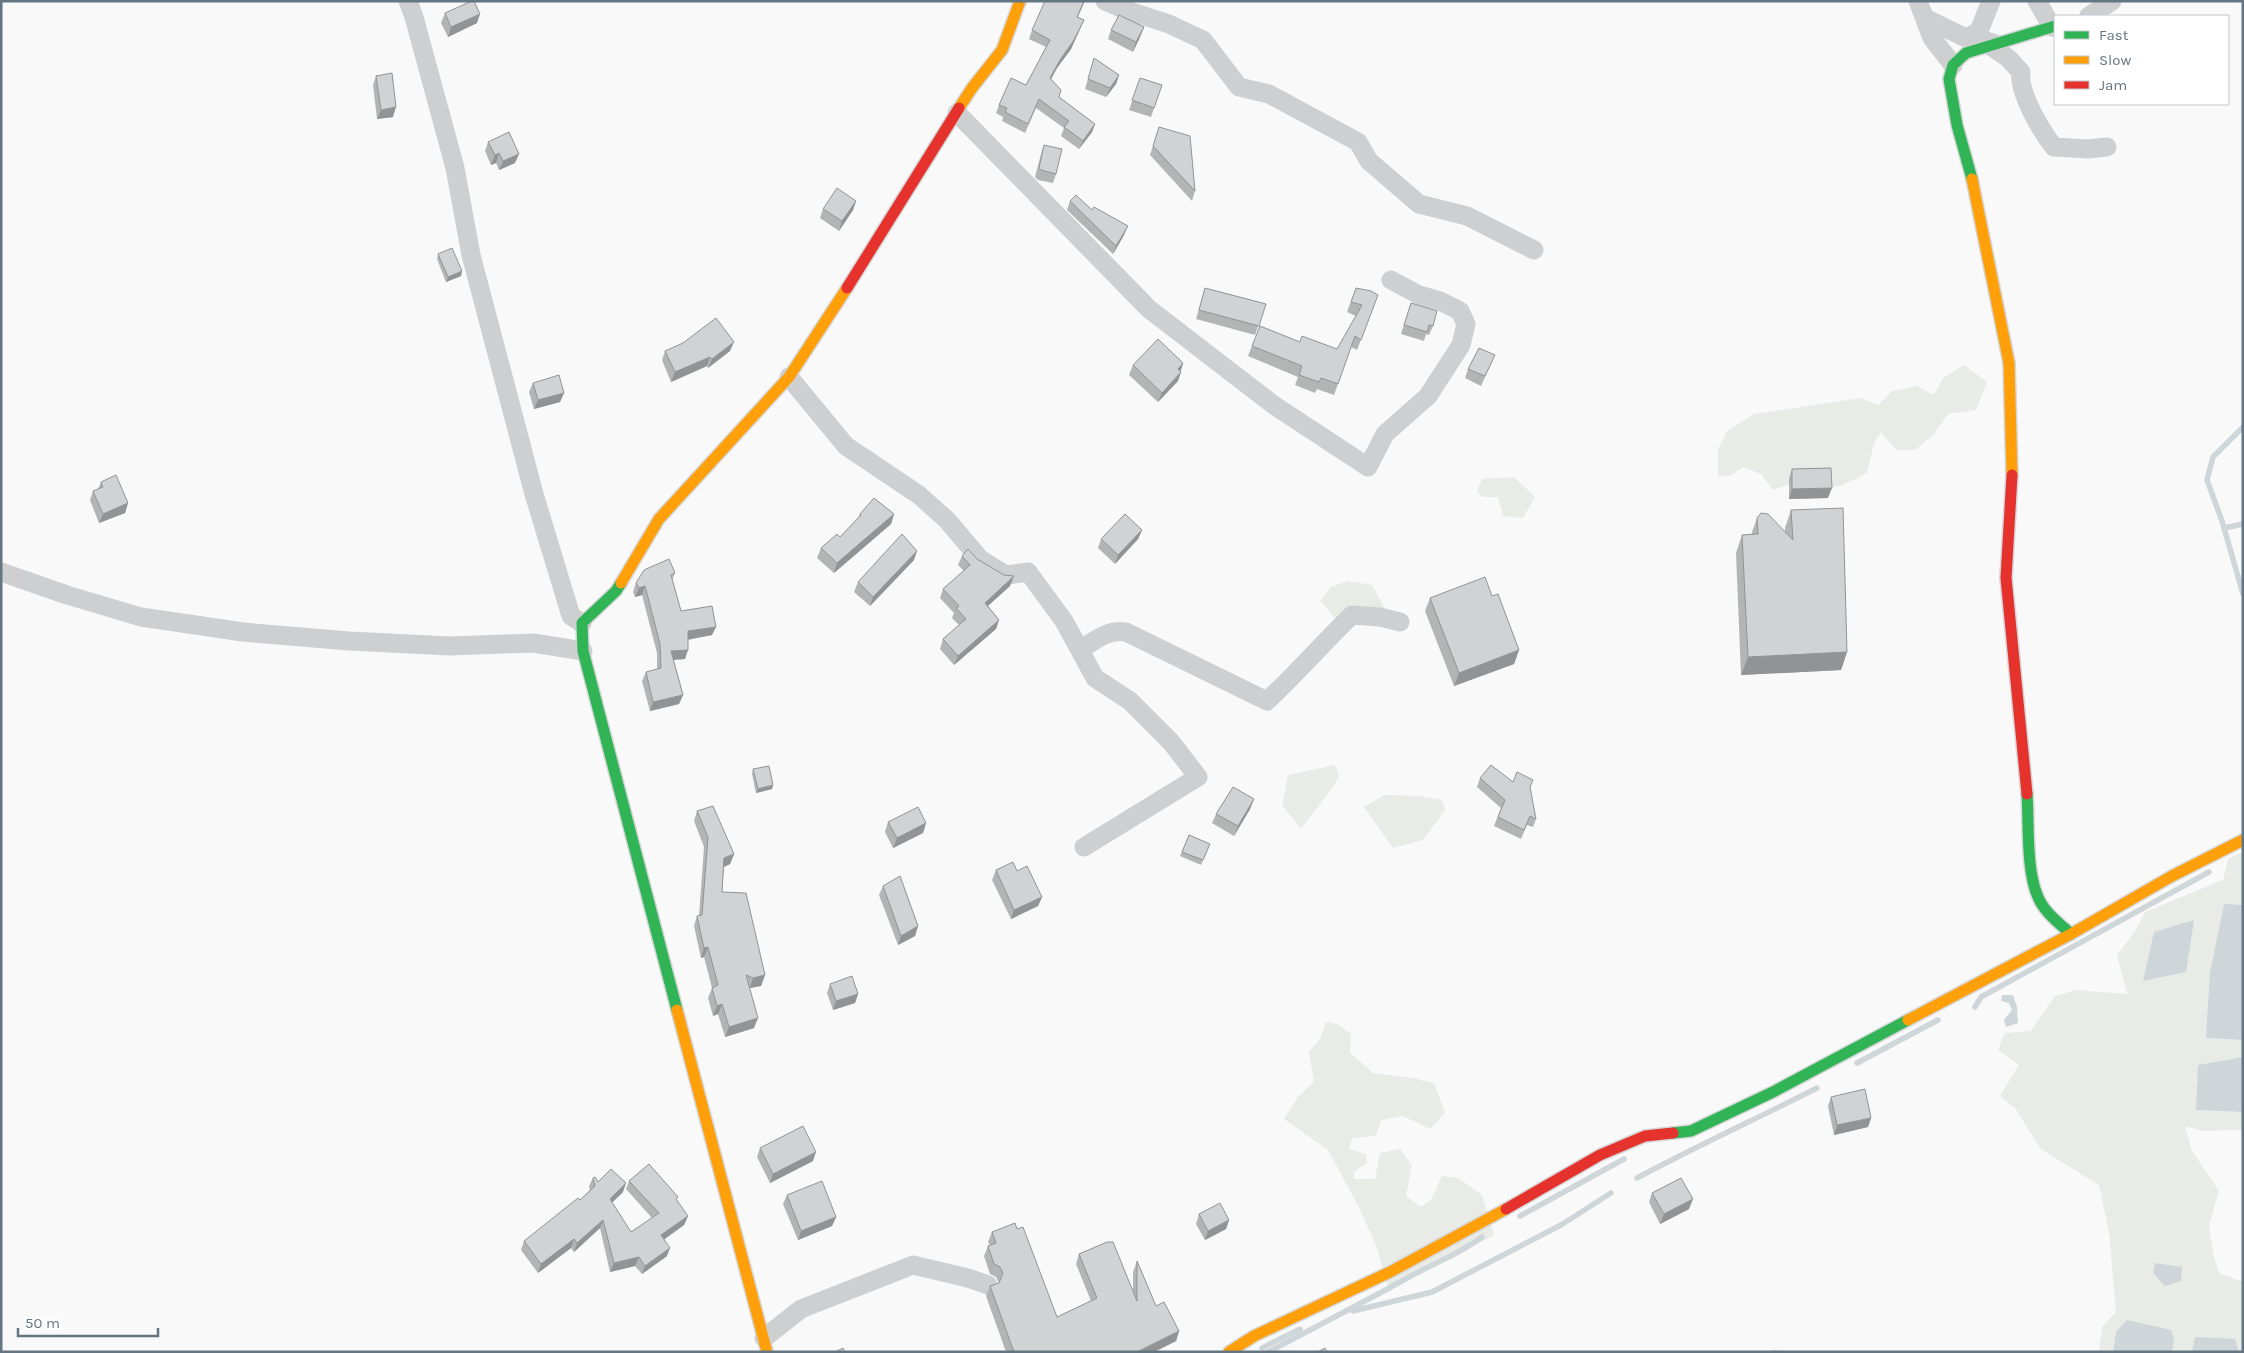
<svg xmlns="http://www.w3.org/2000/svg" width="2244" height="1353" font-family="Karla,sans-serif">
<rect width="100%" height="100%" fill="#f9f9f9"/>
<g fill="#e8ebe6">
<polygon points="1964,365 1987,382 1976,410 1948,414 1934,434 1915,450 1896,450 1881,432 1874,443 1867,473 1841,486 1818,487 1809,478 1773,490 1761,474 1743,467 1732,475 1718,477 1718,450 1727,431 1754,414 1860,398 1878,405 1892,391 1916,386 1934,395 1943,378"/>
<polygon points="1514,477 1535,497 1523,518 1503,516 1498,497 1483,497 1477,491 1482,479"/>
<polygon points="1348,581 1372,585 1384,607 1389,621 1378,627 1334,617 1320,601 1331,587"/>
<path d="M1335,765L1339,776C1329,795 1313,811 1301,829L1282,805L1288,775Z"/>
<polygon points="1385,795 1418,796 1442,800 1445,810 1423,840 1393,848 1364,807"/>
<polygon points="2243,852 2243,905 2224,905 2206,1038 2243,1040 2243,1057 2198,1065 2197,1110 2243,1112 2243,1130 2203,1131 2185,1126 2192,1151 2219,1191 2209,1225 2213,1253 2219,1273 2243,1282 2243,1352 2195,1337 2192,1352 2172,1352 2174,1341 2116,1332 2113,1352 2099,1352 2102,1327 2116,1312 2109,1232 2099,1185 2041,1149 2015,1108 2000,1096 2019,1065 1998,1050 2005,1033 2031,1031 2055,996 2076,990 2127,994 2117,955 2134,933 2145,912 2223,880 2228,859"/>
<polygon points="1326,1022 1337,1024 1351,1034 1350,1053 1373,1073 1413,1078 1434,1083 1445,1113 1430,1129 1403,1116 1381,1120 1376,1136 1352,1138 1349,1149 1366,1154 1367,1163 1354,1172 1354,1179 1375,1179 1380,1153 1400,1149 1412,1165 1406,1196 1421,1207 1431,1200 1442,1176 1458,1178 1482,1195 1494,1235 1389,1290 1377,1248 1360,1209 1328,1150 1284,1119 1298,1097 1314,1082 1309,1052 1320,1039"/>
</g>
<g fill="#ced6d9">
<polygon points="2224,904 2243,905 2243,1040 2206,1038 2210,973"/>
<polygon points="2194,920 2186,972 2143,981 2154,932"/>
<polygon points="2002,995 2013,995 2017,1007 2018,1023 2006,1027 2004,1020 2012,1010 2009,1003 2001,1001"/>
<polygon points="2243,1057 2243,1112 2196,1110 2198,1065"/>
<polygon points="2155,1263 2182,1267 2181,1281 2165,1286 2153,1273"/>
<polygon points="2127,1320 2171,1330 2174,1341 2172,1352 2113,1352 2116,1332"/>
<polygon points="2195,1337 2235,1339 2239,1352 2192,1352"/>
</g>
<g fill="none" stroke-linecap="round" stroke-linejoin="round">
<g stroke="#ced6d9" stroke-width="5.5">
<polyline points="2243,427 2213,457 2207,480 2222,521 2243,594"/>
<polyline points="2224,528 2243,524"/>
<polyline points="1975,1007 1981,997 2209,872"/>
<polyline points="1857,1063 1938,1020"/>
<path d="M1637,1178C1697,1146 1758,1118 1817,1088"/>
<polyline points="1520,1216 1624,1159"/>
<polyline points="1353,1311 1432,1292 1561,1225 1611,1193"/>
<polyline points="1262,1348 1300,1329"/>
<path d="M1268,1352C1316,1327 1364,1302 1411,1276C1436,1262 1458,1255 1482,1237"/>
</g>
<defs>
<g id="fast">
<polyline points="1972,179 1957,125 1949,79 1953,65 1966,53 2055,26"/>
<polyline points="621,583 616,591 582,623 583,651 677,1010"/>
<path d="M2027,794C2029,823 2026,871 2038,897C2044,912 2059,923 2071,934"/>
<polyline points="1673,1133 1691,1131 1773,1092 1908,1020"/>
</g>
<g id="slow">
<polyline points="959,108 972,88 1002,50 1020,1"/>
<polyline points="1972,179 2009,363 2012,475"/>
<polyline points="621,583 659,519 789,377 847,288"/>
<polyline points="677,1010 767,1352"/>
<polyline points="1908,1020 2071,934 2172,876 2243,840"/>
<polyline points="1229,1352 1254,1336 1390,1272 1506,1209"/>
</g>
<g id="jam">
<polyline points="847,288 959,108"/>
<polyline points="2012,475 2006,578 2027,794"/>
<polyline points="1506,1209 1600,1155 1645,1136 1673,1133"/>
</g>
</defs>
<use href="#fast" stroke="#d5d6d7" stroke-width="14"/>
<use href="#slow" stroke="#d5d6d7" stroke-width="14"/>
<use href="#jam" stroke="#d5d6d7" stroke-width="14"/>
<g stroke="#cecfd0" stroke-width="19">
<polyline points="408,1 414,17 455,168 471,255 534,494 571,616 582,623"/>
<polyline points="1105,1 1126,10 1169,24 1203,40 1239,87 1269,94 1358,142 1369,161 1419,204 1467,216 1534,250"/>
<polyline points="1918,1 1932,38 1953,65"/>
<polyline points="2037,1 2052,27"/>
<polyline points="2089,16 2112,1"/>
<polyline points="1925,18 1966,38 1970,36 1996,44"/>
<polyline points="1970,36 1979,31 1991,1"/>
<path d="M1989,45L2008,58L2021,72C2018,92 2041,131 2054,147L2088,149L2107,147"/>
<polyline points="957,113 1149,309 1275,406 1368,467 1385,434 1428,396 1461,345 1466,324 1460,311 1440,301 1419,295 1391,280"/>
<polyline points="789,377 846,446 919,495 947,520 980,559 1006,575 1028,572 1064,621 1095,678 1130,701 1171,742 1198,777 1084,847"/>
<polyline points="1,572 67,595 141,617 243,632 349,641 450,646 533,643 583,651"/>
<path d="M1081,649C1096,640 1108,629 1126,632L1267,701C1297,673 1323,643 1352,615L1380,617L1400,622"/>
<polyline points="764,1338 801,1309 913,1265 968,1278 988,1285"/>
</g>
<use href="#fast" stroke="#30b455" stroke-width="11"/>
<use href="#slow" stroke="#ff9f0a" stroke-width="11"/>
<use href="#jam" stroke="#e5322d" stroke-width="11"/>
</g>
<g fill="#b3b5b5">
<polygon points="1085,1 1078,17 1084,20 1080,29 1071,49 1057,68 1051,79 1059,97 1095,124 1092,132 1079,149 1061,136 1064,128 1036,108 1025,133 1002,121 1003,117 996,113 999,105 1026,85 1046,47 1029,39 1032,30"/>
<polygon points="445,13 477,23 448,37 441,23"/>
<polygon points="1144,27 1140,37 1133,52 1108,39 1111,30"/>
<polygon points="1094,58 1119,75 1116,84 1106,97 1085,89"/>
<polygon points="376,76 393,117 377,119 373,85"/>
<polygon points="1140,78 1162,85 1151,117 1129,110"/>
<polygon points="1159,127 1195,191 1192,201 1150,155"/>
<polygon points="488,142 515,163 499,170 496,163 491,165 485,151"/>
<polygon points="1044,145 1056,174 1053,183 1038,180 1035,177 1041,154"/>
<polygon points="856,201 853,210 839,231 820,218 823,209"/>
<polygon points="1070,201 1124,235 1113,254 1067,210"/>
<polygon points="438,254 462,271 461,276 446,282 437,259"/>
<polygon points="1205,288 1266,304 1255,335 1196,319"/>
<polygon points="1356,288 1378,295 1357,350 1351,347 1334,395 1317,389 1315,393 1295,385 1298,377 1248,356 1260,326 1300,342 1337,349 1356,316 1347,312"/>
<polygon points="1411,303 1433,326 1429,335 1426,334 1424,341 1401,334"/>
<polygon points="665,351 730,351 708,368 707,366 671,382 662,360"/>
<polygon points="1495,355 1481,386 1465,378 1468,369"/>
<polygon points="1183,363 1178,381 1158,402 1129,375 1133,365"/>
<polygon points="533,383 564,393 560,402 534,409 529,392"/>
<polygon points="1792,469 1828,498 1789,499 1789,478"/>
<polygon points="101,482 128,503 125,513 99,523 90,500 93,491 98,489"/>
<polygon points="1791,510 1847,652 1841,670 1741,675 1736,553 1742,535 1751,535 1757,518 1785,532 1785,528"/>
<polygon points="860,514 894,514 891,524 834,573 817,558 821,548 840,537 858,518"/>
<polygon points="1142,530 1138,539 1115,564 1098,548 1101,539"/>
<polygon points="962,556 977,559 1010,586 988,606 999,620 996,629 954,665 940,649 943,639 959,625 952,618 954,613 940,598 943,589 964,571 958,565"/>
<polygon points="914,560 870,606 854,592 858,582"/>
<polygon points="675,573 672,580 681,611 712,635 688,640 685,659 673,660 683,695 679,704 650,711 642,681 646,672 657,669 657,653 642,595 635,597 633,592 636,583"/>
<polygon points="1492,596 1519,650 1514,664 1454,686 1425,611 1430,598"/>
<polygon points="753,769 773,785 772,789 756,793 752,774"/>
<polygon points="1480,778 1513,782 1530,788 1536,819 1533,827 1527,825 1521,839 1494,826 1501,808 1477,787"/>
<polygon points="1254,799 1250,809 1234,836 1212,823 1216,814"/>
<polygon points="697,811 734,854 730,864 724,867 722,892 765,975 761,986 749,988 754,1028 725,1037 718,1014 713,1016 708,998 712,988 704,957 701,958 694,926 697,916 699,916 704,847 694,821"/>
<polygon points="888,822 926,823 923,833 893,848 885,832"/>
<polygon points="1189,835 1210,844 1201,865 1180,856"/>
<polygon points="996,870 1017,871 1042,897 1038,906 1011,919 992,880"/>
<polygon points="883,886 918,926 915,936 898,945 879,895"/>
<polygon points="830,984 858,994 855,1003 833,1010 827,993"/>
<polygon points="1831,1097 1871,1118 1868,1127 1834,1135 1828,1106"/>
<polygon points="760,1148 813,1161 770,1183 757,1157"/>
<polygon points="593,1178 598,1182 623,1192 612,1203 631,1232 652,1218 626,1189 629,1181 677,1201 688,1216 684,1225 664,1239 667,1256 642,1274 635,1266 610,1272 600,1228 574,1252 571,1248 538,1273 521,1250 524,1241 580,1200 590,1190 589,1186"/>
<polygon points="1652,1193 1689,1209 1660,1224 1649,1202"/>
<polygon points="787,1195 836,1217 832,1226 798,1240 783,1204"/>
<polygon points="1199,1214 1229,1220 1226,1229 1205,1240 1196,1224"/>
<polygon points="1017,1229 1057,1317 1091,1301 1076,1264 1079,1254 1133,1292 1133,1272 1137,1261 1156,1306 1179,1331 1176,1341 1154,1352 1006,1352 986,1296 990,1286 999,1283 996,1277 990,1274 984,1256 988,1246 990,1245 988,1242 992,1232"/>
</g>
<g fill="#929394">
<polygon points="480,14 477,23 448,37 451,27"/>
<polygon points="1084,20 1071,49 1057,68 1047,86 1050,78 1060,60"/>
<polygon points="1144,27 1140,37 1133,52 1136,42"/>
<polygon points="1119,75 1116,84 1106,97 1110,88"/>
<polygon points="396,107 393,117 377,119 381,110"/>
<polygon points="1095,124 1092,132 1079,149 1083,141"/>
<polygon points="499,153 496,163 491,165 495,155"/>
<polygon points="519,154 515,163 499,170 503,161"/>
<polygon points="856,201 853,210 839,231 842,221"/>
<polygon points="1128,226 1124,235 1113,254 1116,246"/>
<polygon points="462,271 461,276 446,282 448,277"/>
<polygon points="734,342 730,351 708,368 712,359"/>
<polygon points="710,357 707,366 671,382 675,372"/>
<polygon points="1183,363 1180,373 1178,369"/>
<polygon points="1181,372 1178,381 1158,402 1162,393"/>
<polygon points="564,393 560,402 534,409 538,400"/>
<polygon points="1832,488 1828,498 1789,499 1792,489"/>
<polygon points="128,503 125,513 99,523 103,514"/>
<polygon points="894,514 891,524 834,573 837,563"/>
<polygon points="1142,530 1138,539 1115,564 1118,555"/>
<polygon points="917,551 914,560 870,606 873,597"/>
<polygon points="1014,576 1010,586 981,612 985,603"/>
<polygon points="645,586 642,595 635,597 639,588"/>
<polygon points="999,620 996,629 954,665 958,656"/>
<polygon points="716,627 712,635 684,640 688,631"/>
<polygon points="688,650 685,659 668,660 671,651"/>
<polygon points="1519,650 1514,664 1454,686 1459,673"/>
<polygon points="1847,652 1841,670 1741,675 1748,657"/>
<polygon points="683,695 679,704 650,711 653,702"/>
<polygon points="773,785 772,789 756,793 758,789"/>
<polygon points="1254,799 1250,809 1234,836 1238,826"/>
<polygon points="926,823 923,833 893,848 897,838"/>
<polygon points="734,854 730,864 721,868 724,858"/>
<polygon points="1042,897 1038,906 1011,919 1014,910"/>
<polygon points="918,926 915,936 898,945 901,936"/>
<polygon points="708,947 704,957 701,958 704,948"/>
<polygon points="765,975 761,986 750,988 753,978"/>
<polygon points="858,994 855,1003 833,1010 836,1001"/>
<polygon points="722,1004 718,1014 713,1016 717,1006"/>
<polygon points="758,1018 754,1028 725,1037 729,1027"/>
<polygon points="1871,1118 1868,1127 1834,1135 1837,1125"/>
<polygon points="816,1152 813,1161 770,1183 773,1174"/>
<polygon points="626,1183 623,1192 606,1208 610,1199"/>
<polygon points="1693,1199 1689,1209 1660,1224 1664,1214"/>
<polygon points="688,1216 684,1225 658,1244 661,1235"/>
<polygon points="836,1217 832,1226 798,1240 801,1231"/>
<polygon points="603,1220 600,1228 574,1252 577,1243"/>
<polygon points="1229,1220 1226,1229 1205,1240 1208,1231"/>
<polygon points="574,1239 571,1248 538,1273 541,1264"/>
<polygon points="670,1248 667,1256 642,1274 645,1266"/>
<polygon points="639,1257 635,1266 610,1272 614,1263"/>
<polygon points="1179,1331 1176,1341 1154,1352 1137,1352"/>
</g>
<g fill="#d0d2d3" stroke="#929394">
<polygon points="472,1 474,1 480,14 451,27 445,13"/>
<polygon points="1045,1 1084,1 1077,17 1084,20 1074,40 1060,60 1050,78 1061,90 1059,97 1095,124 1083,141 1064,127 1069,121 1039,99 1028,124 1005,112 1007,108 999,105 1011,78 1026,85 1050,40 1032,30"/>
<polygon points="1119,15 1144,27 1136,42 1111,30"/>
<polygon points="1094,58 1119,75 1110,88 1088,79"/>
<polygon points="392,73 396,107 381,110 376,76"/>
<polygon points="1140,78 1162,85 1154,108 1132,100"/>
<polygon points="1159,127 1190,136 1195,191 1153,146"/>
<polygon points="509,132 519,154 503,161 499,153 495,155 488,142"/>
<polygon points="1044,145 1062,149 1056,174 1041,170 1039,168"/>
<polygon points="837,188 856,201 842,221 823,209"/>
<polygon points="1076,195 1092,210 1094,207 1128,226 1116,246 1070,201"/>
<polygon points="452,248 462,271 448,277 438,254"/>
<polygon points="1205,288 1266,304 1259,326 1199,310"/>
<polygon points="1356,288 1371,291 1378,295 1361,340 1355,336 1338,384 1321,378 1319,382 1299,375 1302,366 1252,346 1260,326 1300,342 1302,336 1337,349 1362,305 1351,302"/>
<polygon points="1411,303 1437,311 1433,326 1429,325 1427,332 1404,325"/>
<polygon points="716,318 734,342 712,359 710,357 675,372 665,351 683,343"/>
<polygon points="1158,339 1183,363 1178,369 1181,372 1162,393 1133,365"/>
<polygon points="1479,348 1495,355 1485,376 1468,369"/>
<polygon points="559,375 564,393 538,400 533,383"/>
<polygon points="1831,468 1832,488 1792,489 1792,469"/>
<polygon points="116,475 128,503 103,514 93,491 103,487 101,482"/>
<polygon points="874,498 894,514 837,563 821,548 837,534 840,537 861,515 860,514"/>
<polygon points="1843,508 1847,652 1748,657 1742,535 1758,534 1757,518 1761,513 1768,514 1793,540 1791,510"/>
<polygon points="1125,514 1142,530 1118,555 1101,539"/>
<polygon points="902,534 917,551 873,597 858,582"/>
<polygon points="968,549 977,559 1004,575 1014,576 985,603 999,620 958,656 943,639 966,619 956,608 959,606 943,589 970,565 962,556"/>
<polygon points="669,559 675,573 671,575 681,611 712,606 716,627 688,631 688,650 671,651 683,695 653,702 646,672 661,668 660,644 645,586 639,588 636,583 644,570"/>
<polygon points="1485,577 1492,596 1498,594 1519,650 1459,673 1430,598"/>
<polygon points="1491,765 1513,782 1517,772 1533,780 1530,787 1536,819 1530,816 1524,830 1498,817 1505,800 1480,778"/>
<polygon points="769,766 773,785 758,789 753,769"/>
<polygon points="1233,787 1254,799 1238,826 1216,814"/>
<polygon points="713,806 734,854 724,858 722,892 746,893 765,975 753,978 746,975 758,1018 729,1027 722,1004 717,1006 712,988 718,985 708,947 704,948 697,916 702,915 708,837 697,811"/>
<polygon points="918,807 926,823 897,838 888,822"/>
<polygon points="1189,835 1210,844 1203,860 1182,852"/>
<polygon points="1013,862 1017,871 1027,866 1042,897 1014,910 996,870"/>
<polygon points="900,876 918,926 901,936 883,886"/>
<polygon points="852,976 858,994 836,1001 830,984"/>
<polygon points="1865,1089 1871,1118 1837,1125 1831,1097"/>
<polygon points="803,1126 816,1152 773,1174 760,1148"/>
<polygon points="649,1164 678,1197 676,1199 688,1216 661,1235 670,1248 645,1266 639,1257 614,1263 603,1220 577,1243 574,1239 541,1264 524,1241 578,1198 580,1200 595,1186 593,1178 595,1177 598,1182 611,1169 626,1183 610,1199 631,1232 659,1213 629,1181"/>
<polygon points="1681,1178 1693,1199 1664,1214 1652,1193"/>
<polygon points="822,1181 836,1217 801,1231 787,1195"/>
<polygon points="1220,1203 1229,1220 1208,1231 1199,1214"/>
<polygon points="1015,1223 1017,1229 1023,1227 1057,1317 1097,1298 1079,1254 1107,1242 1113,1242 1137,1301 1137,1261 1156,1306 1164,1302 1179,1331 1137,1352 1014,1352 990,1286 999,1283 1003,1273 1000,1267 994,1264 988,1246 996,1243 992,1232"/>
<polygon points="843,1348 845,1352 835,1352"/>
<polygon points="1325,1348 1327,1352 1318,1352"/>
<polygon points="1771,1351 1800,1352 1770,1352"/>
</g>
<rect width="2244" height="1353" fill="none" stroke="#657683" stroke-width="5"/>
<rect x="2054" y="15" width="175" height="90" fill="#ffffff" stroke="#c1c8cd"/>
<rect x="2064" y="31" width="25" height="8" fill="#30b455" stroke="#c1c8cd"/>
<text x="2099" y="40" font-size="15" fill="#657683">Fast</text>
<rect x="2064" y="56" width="25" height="8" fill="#ff9f0a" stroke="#c1c8cd"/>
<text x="2099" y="65" font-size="15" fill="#657683">Slow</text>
<rect x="2064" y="81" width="25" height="8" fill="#e5322d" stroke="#c1c8cd"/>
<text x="2099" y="90" font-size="15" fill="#657683">Jam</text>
<path d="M18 1328v8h140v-8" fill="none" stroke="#657683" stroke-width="2.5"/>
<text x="25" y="1328" font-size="15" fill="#657683" stroke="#ffffff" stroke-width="4" paint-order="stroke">50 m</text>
</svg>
